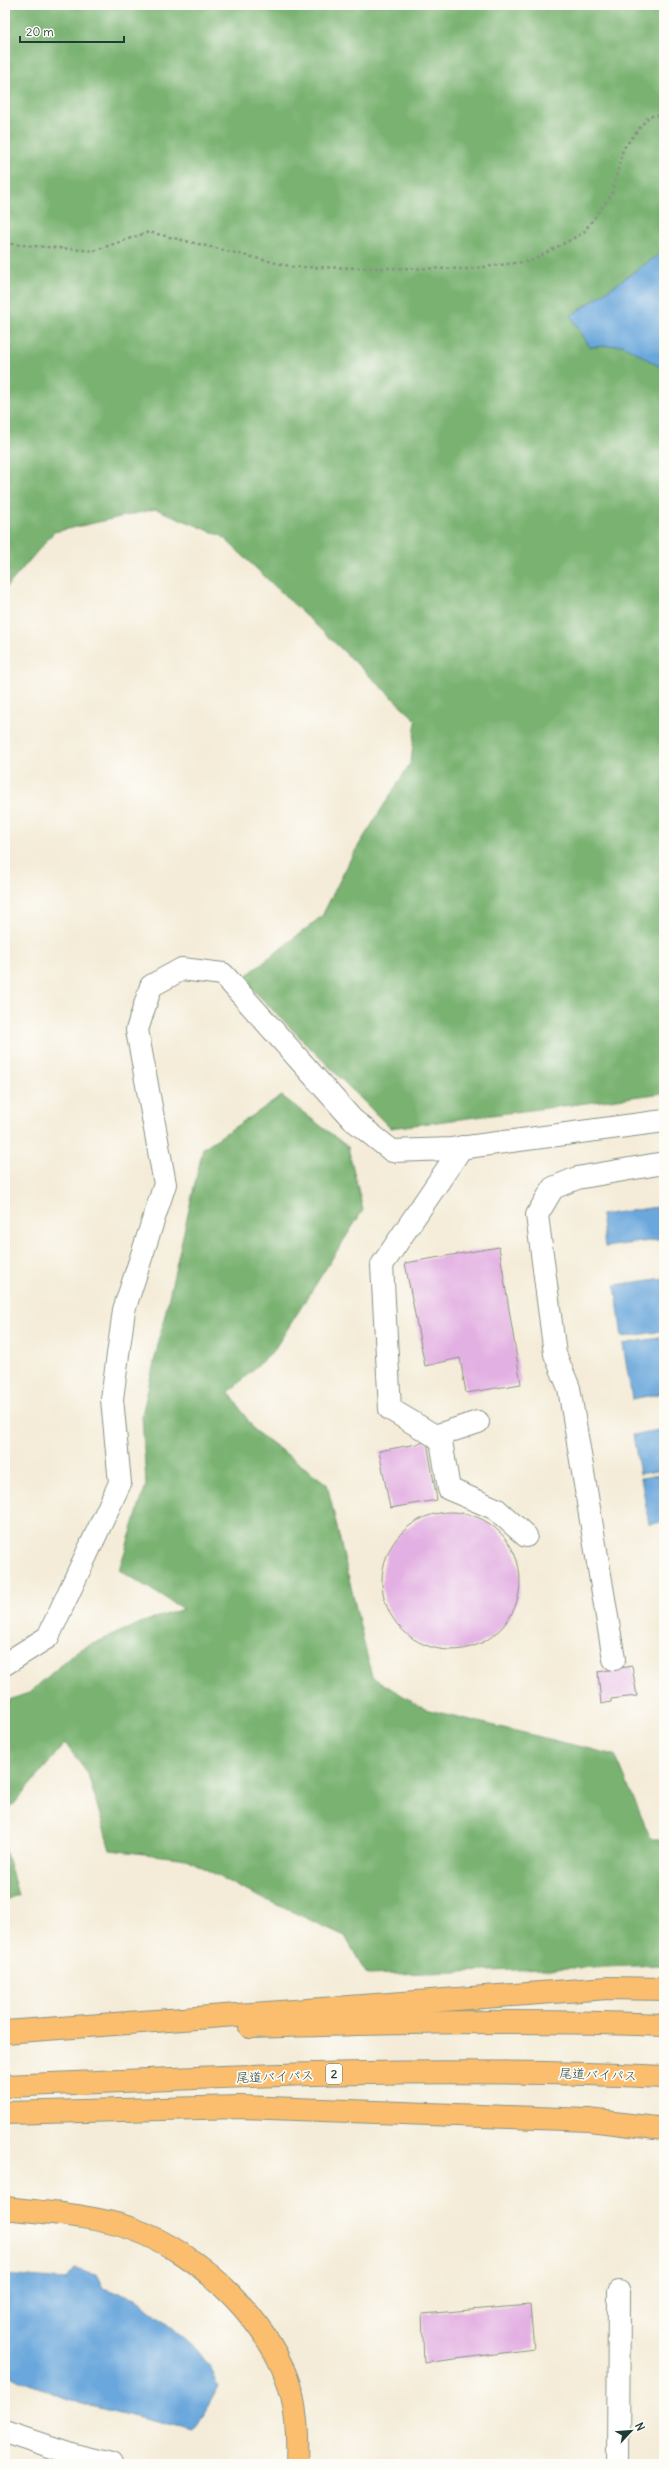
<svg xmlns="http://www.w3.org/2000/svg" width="669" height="2469" font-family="Delius,'Klee One',sans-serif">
<rect width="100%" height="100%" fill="#fdfcf7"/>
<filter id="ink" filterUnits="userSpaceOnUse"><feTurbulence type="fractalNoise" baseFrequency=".025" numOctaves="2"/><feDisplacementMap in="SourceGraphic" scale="8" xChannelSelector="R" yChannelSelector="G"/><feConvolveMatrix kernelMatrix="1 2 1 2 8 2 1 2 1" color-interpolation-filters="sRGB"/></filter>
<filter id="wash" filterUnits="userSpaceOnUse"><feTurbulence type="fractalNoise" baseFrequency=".012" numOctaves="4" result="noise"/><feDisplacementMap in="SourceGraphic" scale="16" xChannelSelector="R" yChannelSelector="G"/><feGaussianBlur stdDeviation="0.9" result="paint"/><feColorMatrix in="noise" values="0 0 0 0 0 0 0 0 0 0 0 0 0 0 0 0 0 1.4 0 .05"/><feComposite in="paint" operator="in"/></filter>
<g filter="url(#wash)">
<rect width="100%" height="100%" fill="#f4ecd8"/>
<g fill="#79b271" stroke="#4c7852">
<polygon points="5,5 664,5 664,251 571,316 590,347 623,345 664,369 664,1093 390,1128 242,979 322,916 352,856 411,762 416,720 222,536 156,509 54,532 5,589"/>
<polygon points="282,1096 348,1147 363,1210 274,1350 229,1392 255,1431 327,1484 372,1677 425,1709 615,1755 651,1839 664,1839 664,1965 367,1975 345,1936 240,1888 187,1859 110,1850 88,1774 65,1743 5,1815 5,1701 29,1693 77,1651 140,1623 183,1609 119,1570 146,1485 142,1415 203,1148"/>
<polygon points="5,1849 18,1895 5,1900"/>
</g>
<g fill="#6aa7dc" stroke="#447288">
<polygon points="664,251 664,369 623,345 590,347 571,316"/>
<polygon points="664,1206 664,1239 605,1247 601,1215"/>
<polygon points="664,1278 664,1331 622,1337 615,1285"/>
<polygon points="664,1337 664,1393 632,1399 623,1344"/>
<polygon points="664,1429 664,1470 640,1474 633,1435"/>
<polygon points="664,1474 664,1522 649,1524 641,1478"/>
<polygon points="75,2269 96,2274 103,2288 135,2299 173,2329 197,2350 212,2370 219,2386 194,2431 78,2403 5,2374 5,2275 65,2280"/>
</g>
<g id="blocks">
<g fill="#e3b0e3">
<polygon points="499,1247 521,1384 466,1393 460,1358 425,1366 405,1263"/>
<polygon points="427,1442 437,1500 390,1508 379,1451"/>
<circle cx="451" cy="1581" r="69"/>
<polygon points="632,1666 637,1696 611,1699 611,1702 601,1704 598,1672"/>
<polygon points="530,2305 534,2349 424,2363 422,2314"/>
</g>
</g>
</g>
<g filter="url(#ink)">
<use href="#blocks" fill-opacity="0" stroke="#8a9486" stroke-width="1"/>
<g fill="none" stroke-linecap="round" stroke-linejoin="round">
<defs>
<g id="minor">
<polyline points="462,1147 382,1265 390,1409 435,1436 478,1422"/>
<polyline points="440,1435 449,1489 496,1509 526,1536"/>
<polyline points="614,1659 569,1388 555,1354 537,1215 553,1188 577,1178 664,1163"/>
<polyline points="5,1664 48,1637 120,1483 112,1399 124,1310 165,1184 137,1030 151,986 182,969 223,974 352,1119 392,1151 452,1149 664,1121"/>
<polyline points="5,2432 74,2455 111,2464"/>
<polyline points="618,2464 619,2292"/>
</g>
<g id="highway">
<path d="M250,2027C388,2023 526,2019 664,2025"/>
<polyline points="5,2032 608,1988 664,1989"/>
<path d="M5,2086C225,2076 444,2066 664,2077"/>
<polyline points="5,2113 240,2107 589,2120 664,2129"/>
<path d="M5,2208C48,2213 92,2215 133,2229C200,2253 275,2325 292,2395C297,2418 298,2441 297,2464"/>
</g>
</defs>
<use href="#minor" stroke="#8a9486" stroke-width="24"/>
<use href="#highway" stroke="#8a9486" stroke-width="24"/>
<polyline stroke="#8a9486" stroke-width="2.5" stroke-dasharray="3 3" stroke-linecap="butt" points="5,246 11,244 93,251 149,232 293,267 468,269 531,261 583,233 612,194 623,149 649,116 664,115"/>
<use href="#minor" stroke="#fff" stroke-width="22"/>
<use href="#highway" stroke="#fbbe6e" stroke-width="22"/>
</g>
</g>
<g text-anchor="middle" stroke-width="3.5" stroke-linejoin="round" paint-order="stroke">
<rect fill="#fdfcf7" stroke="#62766e" stroke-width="1" x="326" y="2064" width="16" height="20" rx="3"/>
<g font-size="12" font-weight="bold" fill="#1f3d34">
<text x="334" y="2078">2</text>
</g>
<g font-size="13" fill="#1f3d34" stroke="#fdfcf7">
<text transform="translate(598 2074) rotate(2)" y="5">尾道バイパス</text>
<text transform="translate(275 2076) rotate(-2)" y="5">尾道バイパス</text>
</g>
</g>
<rect width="669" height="2469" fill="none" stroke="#fdfcf7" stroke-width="20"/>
<g transform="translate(631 2431) rotate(64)" stroke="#fdfcf7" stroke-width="3" paint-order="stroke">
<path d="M0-3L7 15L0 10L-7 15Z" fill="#1f3d34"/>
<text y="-6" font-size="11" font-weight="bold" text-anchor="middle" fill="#1f3d34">N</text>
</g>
<path d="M20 36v6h104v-6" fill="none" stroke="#1f3d34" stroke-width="2"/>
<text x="26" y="36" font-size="12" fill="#1f3d34" stroke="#fdfcf7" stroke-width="3" paint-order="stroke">20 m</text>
</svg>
